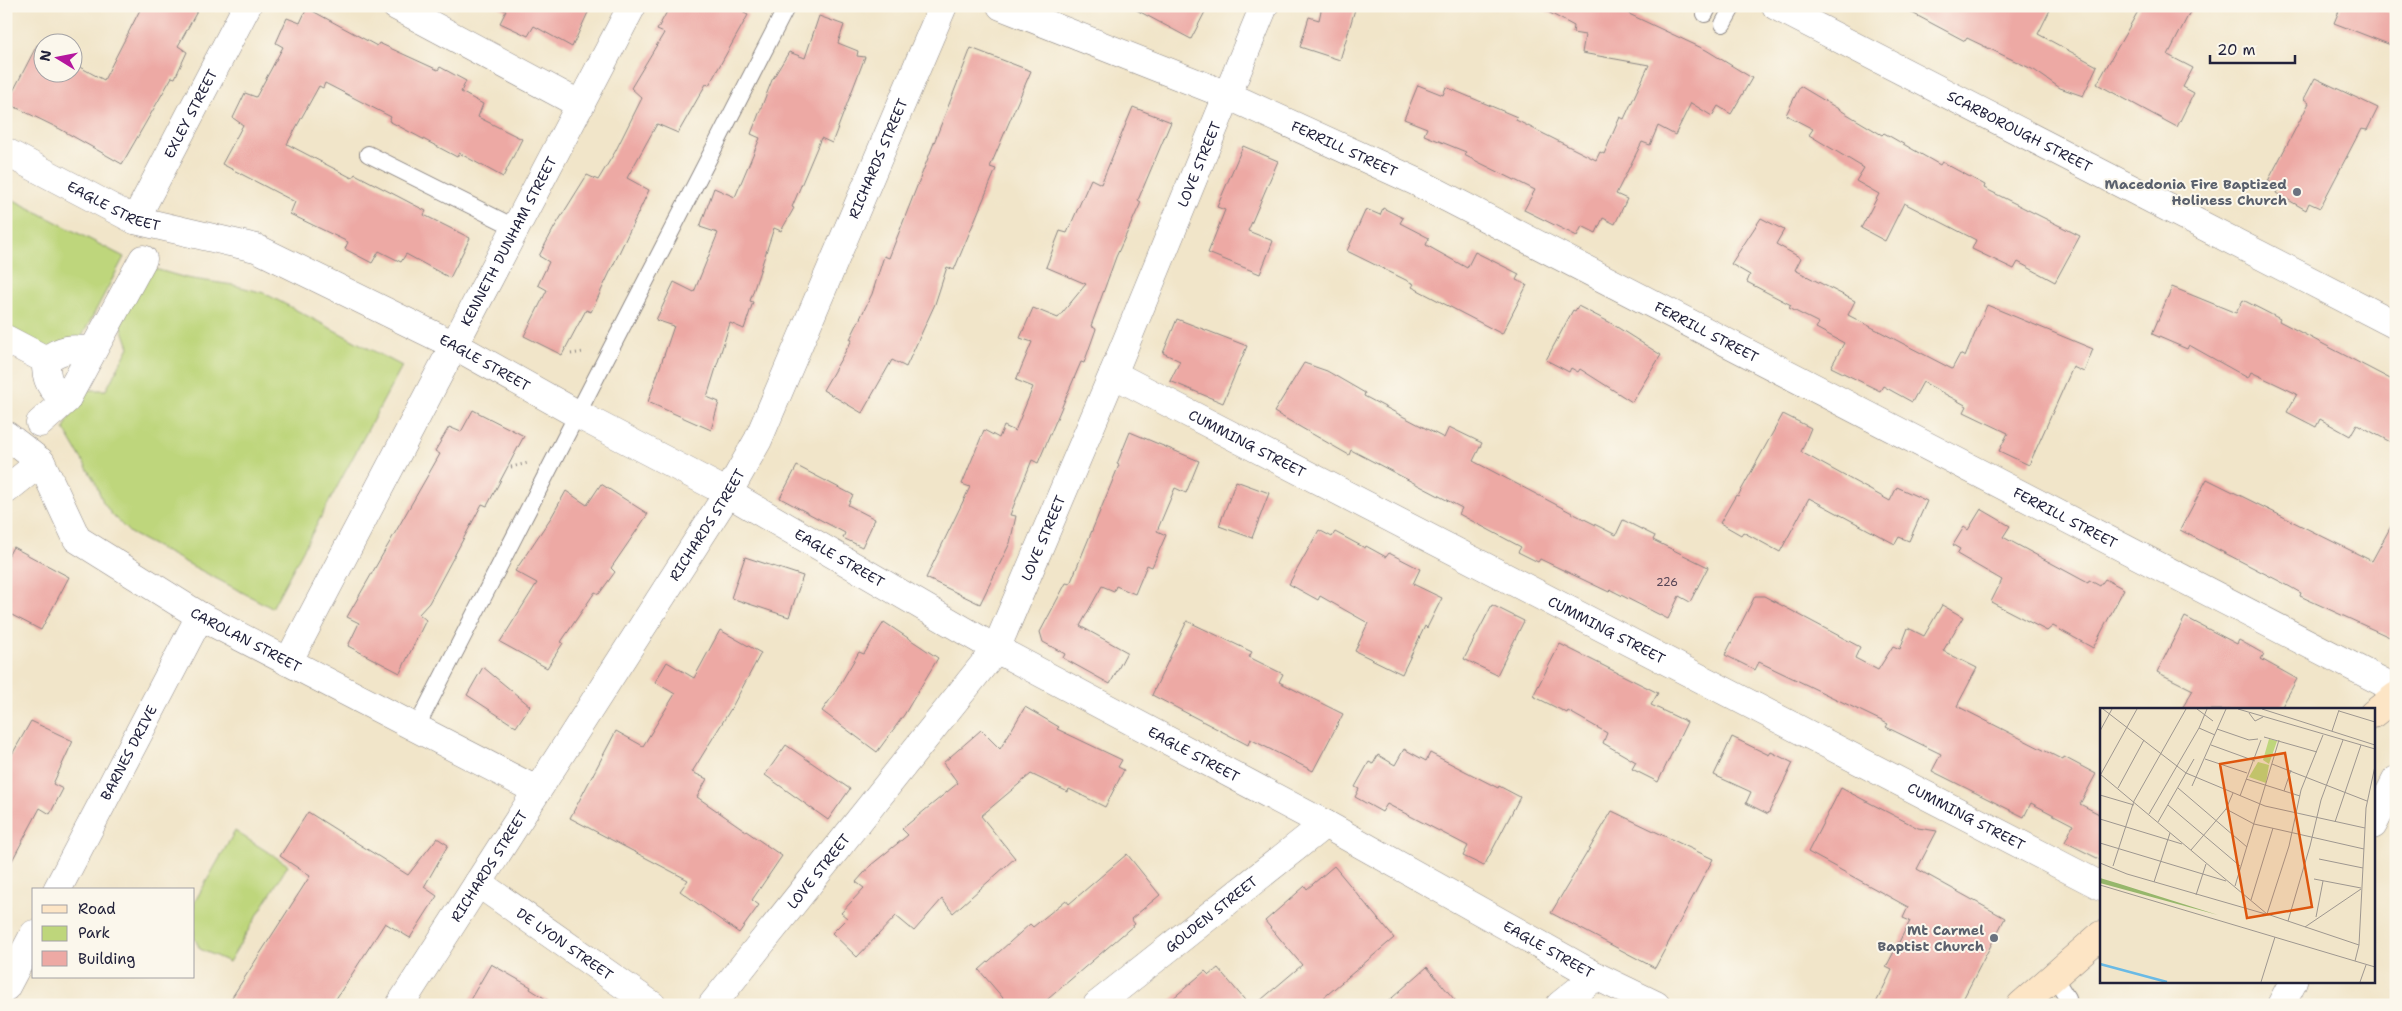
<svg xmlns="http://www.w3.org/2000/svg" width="2402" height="1011" font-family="'Shantell Sans',sans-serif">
<rect width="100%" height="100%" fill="#fbf7ec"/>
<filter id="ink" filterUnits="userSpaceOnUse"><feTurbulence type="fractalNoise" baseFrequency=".02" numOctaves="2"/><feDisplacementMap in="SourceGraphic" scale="10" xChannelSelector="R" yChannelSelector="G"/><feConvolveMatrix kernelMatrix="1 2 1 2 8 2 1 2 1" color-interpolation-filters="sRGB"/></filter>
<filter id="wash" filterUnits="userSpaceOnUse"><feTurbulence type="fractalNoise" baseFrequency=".0096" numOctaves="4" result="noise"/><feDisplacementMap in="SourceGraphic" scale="20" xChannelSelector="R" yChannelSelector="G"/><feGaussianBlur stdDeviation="1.12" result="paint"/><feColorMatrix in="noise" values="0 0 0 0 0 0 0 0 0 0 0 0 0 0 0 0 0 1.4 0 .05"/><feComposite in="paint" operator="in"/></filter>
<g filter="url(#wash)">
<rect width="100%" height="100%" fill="#f1e5c9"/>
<g fill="#bed67b" stroke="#707c5b">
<polygon points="6,196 124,257 79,342 51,350 6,326"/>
<polygon points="148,267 186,278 233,285 264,293 402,366 272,608 130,533 112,515 103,502 95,482 64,429 82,390 106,390 129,347 119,319"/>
<polygon points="235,831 288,865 229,962 200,949 194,937 194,903"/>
</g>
<g id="blocks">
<g fill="#eda9a4">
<polygon points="142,6 200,6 178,46 187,52 175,78 172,77 122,164 60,129 7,103 37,45 42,48 42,72 72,72 72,63 104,80"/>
<polygon points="497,6 591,6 572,47 534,26 528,36 500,23 506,11"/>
<polygon points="670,6 747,6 744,13 748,15 709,85 706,84 678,133 657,124 627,178 649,190 591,312 586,310 562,355 524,336 547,290 538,285 549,262 539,256 554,228 587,175 598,180 615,152 642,98 631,88 664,33 657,30"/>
<polygon points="1129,6 1208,6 1191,39"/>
<polygon points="1322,6 1356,6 1340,60 1300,47 1309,17 1319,20"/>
<polygon points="1537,6 1631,6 1629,14 1706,50 1752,78 1731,114 1718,106 1712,116 1691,103 1675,135 1658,126 1650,145 1642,142 1616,194 1627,199 1615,224 1603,218 1596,233 1582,226 1577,236 1524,210 1535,190 1464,155 1466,152 1424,135 1427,128 1404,119 1418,85 1443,95 1446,87 1517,117 1516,120 1596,160 1600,152 1604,154 1620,117 1624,119 1649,65 1582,53 1585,35 1573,33 1574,26"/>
<polygon points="1899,6 2052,6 2038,34 2097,66 2083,96 2060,88 2034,70 1967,38 1965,41"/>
<polygon points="2141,6 2193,6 2168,55 2193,68 2183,87 2194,93 2177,127 2097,84"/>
<polygon points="2341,6 2374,6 2396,15 2396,47 2334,23"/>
<polygon points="307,8 377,46 379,43 438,70 440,67 466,81 461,92 483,104 478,117 522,139 503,177 459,153 457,157 389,121 391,117 325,83 323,88 319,86 287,144 352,178 355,174 426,211 424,215 470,238 450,278 406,254 401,262 379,251 372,263 345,249 348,242 290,214 295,202 222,164 243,125 233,118 245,93 256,97 283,47 276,43 287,18 300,23"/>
<polygon points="819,16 844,25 838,43 858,51 857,56 865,57 832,143 821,138 792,207 794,208 781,231 774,228 750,301 753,302 744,329 730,323 707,397 719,402 711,430 648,402 674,326 656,320 674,282 694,292 718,233 700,227 714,188 735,197 760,138 751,134 772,80 789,52 805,58"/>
<polygon points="971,48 1031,71 990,167 996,169 954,270 947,267 935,304 906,367 892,360 862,413 823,390 852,340 850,339 872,294 884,256 889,258"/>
<polygon points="2315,78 2378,108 2367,130 2361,129 2320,208 2309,203 2306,210 2276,193 2279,187 2268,181 2309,103 2304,99"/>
<polygon points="1800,86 1882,135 1884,133 1940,165 1942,162 1985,185 1984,188 2080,236 2055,282 2018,262 2014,269 1972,249 1976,240 1904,203 1885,241 1861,228 1879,194 1856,181 1864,168 1809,135 1813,129 1786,115"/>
<polygon points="1133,107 1171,122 1138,200 1141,202 1116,257 1091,326 1096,329 1084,363 1081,362 1038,463 1032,460 1010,515 1016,516 1010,543 980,604 926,578 970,487 962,484 984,430 999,438 1004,426 1015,431 1033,387 1016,380 1032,342 1020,338 1033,308 1058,318 1086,284 1046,267 1060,231 1067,233 1091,179 1101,184"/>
<polygon points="1243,146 1278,161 1248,231 1273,241 1260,274 1208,253 1225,210 1217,207"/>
<polygon points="1383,208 1403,218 1400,223 1429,238 1426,245 1467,268 1475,252 1519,274 1516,280 1527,285 1502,334 1412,287 1414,284 1347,251 1366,209 1380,215"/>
<polygon points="1761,218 1784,230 1776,244 1801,258 1795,270 1855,301 1848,315 1952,369 1960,354 1965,357 1987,305 2093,349 2084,372 2073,367 2029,465 1999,451 2008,433 1964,412 1967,406 1923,382 1912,402 1883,386 1880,391 1831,367 1844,343 1816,328 1819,323 1789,308 1791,305 1747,282 1750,275 1731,264"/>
<polygon points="2172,287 2236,313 2243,300 2280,319 2279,321 2396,382 2396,445 2357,424 2350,436 2320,419 2316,427 2287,412 2297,394 2251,372 2248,378 2189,345 2187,349 2152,334"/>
<polygon points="1578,306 1609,322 1661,355 1632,402 1580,369 1578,372 1571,368 1569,372 1546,360 1573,310 1575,311"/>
<polygon points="1177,319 1247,346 1223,403 1170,381 1180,361 1163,353"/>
<polygon points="1304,363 1327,371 1365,393 1364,396 1444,438 1449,427 1482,443 1473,461 1574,514 1616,535 1623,520 1655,536 1653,540 1708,567 1690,602 1679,596 1668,619 1611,590 1609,592 1540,559 1538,562 1518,552 1521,547 1459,514 1462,508 1351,450 1349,455 1274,412"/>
<polygon points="473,410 524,436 487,506 482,504 429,603 419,614 426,620 400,673 348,646 359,623 347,617 440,454 435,451 449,427 461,432"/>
<polygon points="1783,414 1811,428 1801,452 1890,501 1897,487 1927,501 1909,541 1899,537 1895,544 1809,498 1780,552 1743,532 1741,535 1720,523 1736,495 1738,496"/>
<polygon points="1130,432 1199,461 1186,493 1175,488 1157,531 1166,535 1152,567 1147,565 1135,594 1116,586 1114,591 1102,586 1080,626 1127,652 1110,684 1063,658 1065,654 1043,642 1040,632 1066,583 1070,584 1119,465 1117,464"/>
<polygon points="797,466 853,495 848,505 875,519 862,547 843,538 845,533 780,498"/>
<polygon points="2207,479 2372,561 2396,517 2396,640 2300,596 2301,593 2285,584 2180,530"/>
<polygon points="1236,481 1269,493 1252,538 1219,526"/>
<polygon points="601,484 648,514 611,568 615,572 599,594 595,592 561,642 563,643 547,668 500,642 537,583 515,571 552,516 566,491 587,505"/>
<polygon points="1981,509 2010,526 2003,537 2088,583 2089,580 2100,586 2105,579 2124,589 2093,648 2053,626 2047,631 1991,602 2002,580 1957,554 1960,549 1953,545 1964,527 1968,530"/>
<polygon points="1319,530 1332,537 1335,532 1365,548 1366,546 1386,557 1389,553 1420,569 1413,584 1442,598 1427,628 1425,626 1402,674 1355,651 1368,623 1320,596 1318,600 1289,584"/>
<polygon points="13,547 69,577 41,630 6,612 6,560"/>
<polygon points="745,557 803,576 789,617 731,598"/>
<polygon points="1755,596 1764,596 1860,647 1855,658 1878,670 1893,646 1900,649 1908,628 1924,636 1942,605 1963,617 1943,651 1977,668 1957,706 2063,760 2064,757 2096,774 2080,804 2101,815 2101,860 2065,842 2073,825 2031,803 2024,817 1932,771 1941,754 1886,727 1888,724 1759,662 1755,670 1725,655"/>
<polygon points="1492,605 1524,621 1497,675 1464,659"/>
<polygon points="2185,617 2237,644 2239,640 2264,654 2261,659 2297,679 2280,710 2181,710 2193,690 2157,672"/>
<polygon points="1187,621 1252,652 1249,657 1283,674 1279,682 1343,714 1313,771 1250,739 1248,745 1152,695"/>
<polygon points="884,622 938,658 904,715 877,752 822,711 836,691 859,652 864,654"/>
<polygon points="720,630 761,653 732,707 692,772 707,779 697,797 782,856 752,900 759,905 739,933 680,891 688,880 570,818 616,731 643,746 675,694 655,682 667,662 694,678"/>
<polygon points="1560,644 1658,693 1651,705 1687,722 1658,782 1632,769 1636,762 1603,743 1607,733 1568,711 1567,713 1533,696"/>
<polygon points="483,667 530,706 516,727 467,695"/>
<polygon points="1025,707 1059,727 1057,729 1122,760 1118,767 1124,770 1105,807 1069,789 1068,792 1031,774 981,816 1015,858 953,913 942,899 914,931 896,916 857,957 832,933 847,918 841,913 864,888 856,882 871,865 908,835 902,829 958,783 943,763 981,730 1000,749"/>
<polygon points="31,721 73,741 53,784 63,789 50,814 40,808 6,872 6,765"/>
<polygon points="1732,737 1769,755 1771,752 1793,763 1768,814 1746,803 1751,792 1714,775"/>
<polygon points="786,745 850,789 828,820 765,775"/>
<polygon points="1404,749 1426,761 1430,753 1498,788 1499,786 1520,797 1484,866 1463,856 1468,846 1387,804 1382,812 1355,797 1359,789 1355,787 1369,762 1373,764 1378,755 1395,765"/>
<polygon points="1841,788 1918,828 1937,831 1917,869 2005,918 1960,1005 1875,1005 1892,970 1886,967 1910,921 1903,918 1908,907 1808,852"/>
<polygon points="1612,811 1713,859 1655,968 1551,913"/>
<polygon points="308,812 408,875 437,838 448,845 424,887 437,896 410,938 385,923 332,1005 227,1005 310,876 280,856"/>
<polygon points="1127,854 1160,895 1131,919 1135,924 1041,1005 1009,1005 979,970 1030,924 1033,927 1066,900 1069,904"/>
<polygon points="1334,866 1394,938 1315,1005 1255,1005 1302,965 1265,921 1305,886 1307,889"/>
<polygon points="491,964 531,987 530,989 555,1005 467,1005"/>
<polygon points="1427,967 1459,1005 1384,1005"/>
<polygon points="1218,968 1249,1005 1165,1005 1205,971 1209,975"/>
</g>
</g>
</g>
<g filter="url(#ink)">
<use href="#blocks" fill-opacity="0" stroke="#8a8482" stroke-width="1"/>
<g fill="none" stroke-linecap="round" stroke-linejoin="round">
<defs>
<g id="lane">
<polyline points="1705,14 1709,6"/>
<polyline points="1723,24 1733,6"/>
<polyline points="368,154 516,228"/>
<polyline points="416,728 787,6"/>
<polyline points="2054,977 2067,998 2068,1005"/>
</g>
<g id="street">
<polyline points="396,6 581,105"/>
<path id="s1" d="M1001,6L1227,95L1417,182L2396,689"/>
<path id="s2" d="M1776,6L2396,325"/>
<path id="s3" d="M6,152L135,220L256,248L454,345L577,414L728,493L996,649L1325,824L1596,976L1656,1005"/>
<path id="s4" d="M135,220L247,6"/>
<path d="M6,339L46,360C61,349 72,347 90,351"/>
<path d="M46,360C45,379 50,389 66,400"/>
<path id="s5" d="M1113,374L2101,886"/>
<polyline points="40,423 66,400 143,259"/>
<path id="s6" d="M6,435L41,462L77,539L200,616L536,790"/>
<polyline points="6,490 41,462"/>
<path id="s7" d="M288,662L632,6"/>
<polyline points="2373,825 2396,780"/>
<path id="s8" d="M478,883L652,1005"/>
<path id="s9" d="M57,890L200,616"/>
<polyline points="6,987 34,934"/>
<path id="s10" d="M400,1005L728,493L758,440L943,6"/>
<path id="s11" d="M712,1005L996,649L1113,374L1264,6"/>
<path id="s12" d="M1097,1005L1325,824"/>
<polyline points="1560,1005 1596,976"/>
<polyline points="2281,1005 2293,982"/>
</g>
<g id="secondary">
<polyline points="2373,714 2396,696"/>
<polyline points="2021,1005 2101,935"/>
</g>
</defs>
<use href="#lane" stroke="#8a8482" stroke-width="18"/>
<use href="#street" stroke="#8a8482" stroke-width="29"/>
<use href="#secondary" stroke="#8a8482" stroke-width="29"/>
<g stroke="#8a8482" stroke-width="3" stroke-dasharray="1 4" stroke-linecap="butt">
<polyline points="571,354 583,352"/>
<polyline points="511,467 528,463"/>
</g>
<use href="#lane" stroke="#fff" stroke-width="16"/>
<use href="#street" stroke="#fff" stroke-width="28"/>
<use href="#secondary" stroke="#fde5c5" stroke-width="28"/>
</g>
</g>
<g fill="#6b7280" stroke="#fbf7ec" stroke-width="2">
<circle cx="2297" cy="192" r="5"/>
<circle cx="1994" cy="938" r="5"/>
</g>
<g text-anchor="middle" stroke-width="4" stroke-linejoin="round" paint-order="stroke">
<g font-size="11" fill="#545">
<text x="1667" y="586">226</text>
</g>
<g font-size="14" fill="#22223b" stroke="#fbf7ec">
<text dy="5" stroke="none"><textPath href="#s4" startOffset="120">EXLEY STREET</textPath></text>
<text dy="5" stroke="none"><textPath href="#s2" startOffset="274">SCARBOROUGH STREET</textPath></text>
<text dy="5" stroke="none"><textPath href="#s1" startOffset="372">FERRILL STREET</textPath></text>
<text dy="5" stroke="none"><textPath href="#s10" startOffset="975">RICHARDS STREET</textPath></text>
<text dy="5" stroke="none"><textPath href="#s11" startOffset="981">LOVE STREET</textPath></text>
<text dy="5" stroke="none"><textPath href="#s3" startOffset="121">EAGLE STREET</textPath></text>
<text dy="5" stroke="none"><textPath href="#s7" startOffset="475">KENNETH DUNHAM STREET</textPath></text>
<text dy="5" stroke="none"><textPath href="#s1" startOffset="778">FERRILL STREET</textPath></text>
<text dy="5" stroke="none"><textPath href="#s3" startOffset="526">EAGLE STREET</textPath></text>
<text dy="5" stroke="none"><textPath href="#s5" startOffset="151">CUMMING STREET</textPath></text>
<text dy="5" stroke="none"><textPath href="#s1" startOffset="1182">FERRILL STREET</textPath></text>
<text dy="5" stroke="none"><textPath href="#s10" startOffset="570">RICHARDS STREET</textPath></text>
<text dy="5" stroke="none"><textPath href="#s11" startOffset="576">LOVE STREET</textPath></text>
<text dy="5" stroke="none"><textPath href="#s3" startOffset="931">EAGLE STREET</textPath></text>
<text dy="5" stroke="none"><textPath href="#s5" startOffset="556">CUMMING STREET</textPath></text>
<text dy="5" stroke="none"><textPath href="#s6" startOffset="326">CAROLAN STREET</textPath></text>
<text dy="5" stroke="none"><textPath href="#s9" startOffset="155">BARNES DRIVE</textPath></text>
<text dy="5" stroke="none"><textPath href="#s3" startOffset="1336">EAGLE STREET</textPath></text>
<text dy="5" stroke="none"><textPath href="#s5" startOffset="961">CUMMING STREET</textPath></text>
<text dy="5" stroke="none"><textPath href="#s10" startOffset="165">RICHARDS STREET</textPath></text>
<text dy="5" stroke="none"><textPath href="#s11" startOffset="171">LOVE STREET</textPath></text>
<text dy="5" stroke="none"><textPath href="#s12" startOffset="146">GOLDEN STREET</textPath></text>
<text dy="5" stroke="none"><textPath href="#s8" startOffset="106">DE LYON STREET</textPath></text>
<text dy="5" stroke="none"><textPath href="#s3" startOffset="1741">EAGLE STREET</textPath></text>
</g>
<g font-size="14" font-weight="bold" fill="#5b616d" stroke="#fbf7ec" text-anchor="end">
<text x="2287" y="189">Macedonia Fire Baptized<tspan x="2287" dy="16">Holiness Church</tspan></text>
<text x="1984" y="935">Mt Carmel<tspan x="1984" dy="16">Baptist Church</tspan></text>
</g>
</g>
<g transform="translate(2100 708)">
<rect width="275" height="275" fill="#f1e5c9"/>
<path d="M169,31L177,33L169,56L163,52ZM158,54L169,57L166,75L149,69Z" fill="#bed67b"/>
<path d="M0,170L20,176L118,207L0,175Z" fill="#96b76b"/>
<path fill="none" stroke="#6abae5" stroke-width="2.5" d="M0,256L67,274"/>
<path fill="none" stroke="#9e9790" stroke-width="1" d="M3,1L86,65L165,98L265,120M97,1L113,13M138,1L275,41M162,1L275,37M239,3L275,14M149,5L155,13L163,9M99,20L115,27M117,21L149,32L158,31M0,23L12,1M232,23L239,2M164,29L217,44M111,37L155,53M105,51L147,65M172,56L267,93M0,66L167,206L259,237L255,253M1,66L37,1M146,71L200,88M92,78L126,1M18,80L44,32M78,80L147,139M184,83L191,62M0,87L34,97M140,88L161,32M68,97L140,158M126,101L154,116L264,141M49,106L99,20L107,1M0,111L82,136M58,114L94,51M235,114L261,37M0,135L126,173M91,142L126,101L133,85M219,151L263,160M0,155L27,166L169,207M13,158L34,93L86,1M214,171L261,180M54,174L70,125M0,177L275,259M135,178L179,32M96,187L106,156M151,192L173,120M167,206L189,138L201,82L223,27M216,209L223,173M188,213L210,138L221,92L243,32M205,219L261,181M259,237L266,100L275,58M161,274L175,229M260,274L266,257"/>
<path fill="#de560e" fill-opacity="0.15" stroke="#de560e" stroke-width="2.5" d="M185,45L212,199L147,210L120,56Z"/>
<rect width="275" height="275" fill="none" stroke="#22223b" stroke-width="2.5"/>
</g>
<rect width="2402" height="1011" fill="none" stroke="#fbf7ec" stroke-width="25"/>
<rect x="32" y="888" width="162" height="90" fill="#fbf7ec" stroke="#a4a2a5"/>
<rect x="42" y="905" width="25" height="8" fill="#fde5c5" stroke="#a4a2a5"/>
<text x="78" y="914" font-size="15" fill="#22223b">Road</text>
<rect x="42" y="926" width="25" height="15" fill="#bed67b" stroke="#a4a2a5"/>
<text x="78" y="938" font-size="15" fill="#22223b">Park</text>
<rect x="42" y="951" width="25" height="15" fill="#eda9a4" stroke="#a4a2a5"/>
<text x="78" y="964" font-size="15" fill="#22223b">Building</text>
<g transform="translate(58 58) rotate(280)"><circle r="24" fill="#fbf7ec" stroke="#a4a2a5"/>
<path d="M0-4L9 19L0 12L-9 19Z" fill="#b5179e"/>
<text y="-8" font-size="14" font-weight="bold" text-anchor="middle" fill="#22223b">N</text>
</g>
<path d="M2210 55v8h85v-8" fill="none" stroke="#22223b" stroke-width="2.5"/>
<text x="2217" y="55" font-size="15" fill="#22223b" stroke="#fbf7ec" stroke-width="4" paint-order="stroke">20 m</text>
</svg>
